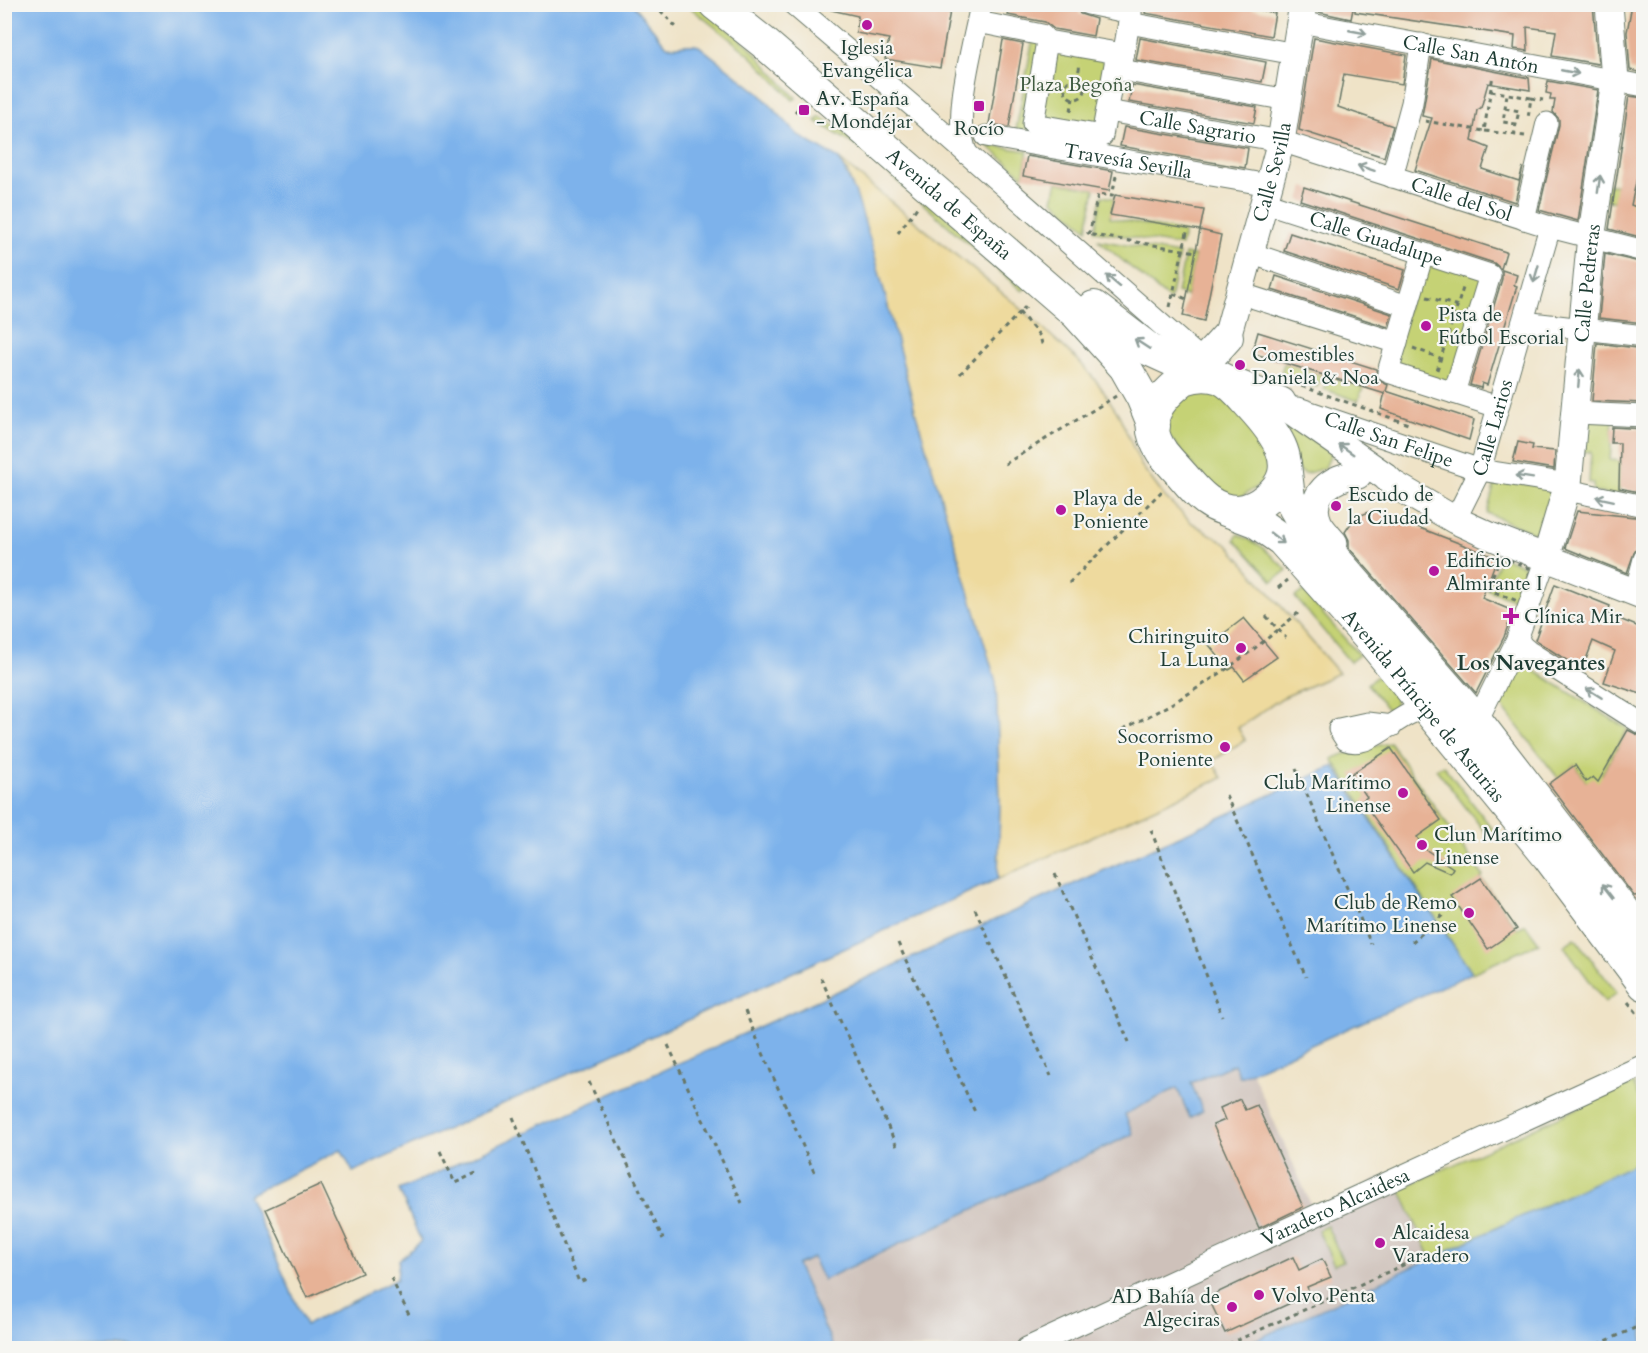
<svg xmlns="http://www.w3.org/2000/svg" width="1648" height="1353" font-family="Cardo,serif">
<rect width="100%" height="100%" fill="#f6f6f2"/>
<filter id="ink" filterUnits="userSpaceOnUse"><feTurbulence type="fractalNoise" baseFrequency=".0167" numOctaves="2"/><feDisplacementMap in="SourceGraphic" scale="12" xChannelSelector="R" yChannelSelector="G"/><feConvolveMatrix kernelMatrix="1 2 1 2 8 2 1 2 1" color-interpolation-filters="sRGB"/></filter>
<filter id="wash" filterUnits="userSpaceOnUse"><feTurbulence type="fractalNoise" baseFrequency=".008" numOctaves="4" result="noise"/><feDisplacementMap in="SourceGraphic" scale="24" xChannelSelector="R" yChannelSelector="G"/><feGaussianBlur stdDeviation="1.35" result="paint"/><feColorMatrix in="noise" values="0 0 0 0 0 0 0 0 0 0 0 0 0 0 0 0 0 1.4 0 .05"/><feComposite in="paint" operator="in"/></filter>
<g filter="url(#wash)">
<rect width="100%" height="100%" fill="#efe3c7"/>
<polygon fill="#cec1ba" points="1234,1064 1240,1077 1252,1072 1313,1209 1393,1172 1431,1258 1238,1348 834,1348 797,1265 813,1257 823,1280 1133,1134 1124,1114 1178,1088 1190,1118 1203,1111 1191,1083"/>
<g fill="#c5d274" stroke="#728854" stroke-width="1.5">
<polygon points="687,5 698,5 748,45 796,98 793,100 750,55"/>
<polygon points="1033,38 1124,50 1108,141 1026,127 1024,137 1015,136"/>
<polygon points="820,117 856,139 1028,286 1022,291 861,149 816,121"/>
<polygon points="987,145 1028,151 1023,176"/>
<polygon points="1640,165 1643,165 1643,210 1604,199 1606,184 1635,188"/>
<polygon points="1057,182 1095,189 1087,229 1053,200"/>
<polygon points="1102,196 1114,198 1110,218 1184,232 1181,246 1095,231"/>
<polygon points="1098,240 1179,254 1170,300"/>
<polygon points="1185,254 1195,256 1187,296 1177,293"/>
<polygon points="1423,254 1490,275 1454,393 1388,372"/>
<polygon points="1284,363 1322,375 1317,387 1281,374"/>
<polygon points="1329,377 1363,387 1358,401 1324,389"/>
<polygon points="1217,390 1271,450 1268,479 1240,498 1217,494 1166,433 1165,422 1183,393"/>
<polygon points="1273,408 1331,454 1325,468 1305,474 1299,471"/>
<polygon points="1583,418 1613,420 1610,460 1620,461 1619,496 1593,492 1593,483 1589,483 1591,452 1579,451"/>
<polygon points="1496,479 1559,489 1545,538 1487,513"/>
<polygon points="1238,534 1261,546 1287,570 1273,581 1235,540"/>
<polygon points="1501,556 1531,569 1520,602 1487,589"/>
<polygon points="1303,591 1359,655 1350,662 1295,597"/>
<polygon points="1519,661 1628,729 1602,774 1609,780 1601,786 1586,782 1575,765 1558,778 1497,700"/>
<polygon points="1379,675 1396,696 1395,703 1399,714 1394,717 1367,684"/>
<path d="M1390,743L1483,876L1481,878L1517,929L1525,924L1539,943L1472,973L1332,759C1352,750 1370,747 1390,743Z"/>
<polygon points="1443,765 1494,831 1488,836 1436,769"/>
<polygon points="1575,938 1617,993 1605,1002 1564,946"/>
<polygon points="1633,1083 1643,1105 1643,1160 1431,1258 1400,1189"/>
<polygon points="1327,1226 1343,1261 1334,1265 1318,1230"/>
</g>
<polygon fill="#eeda9e" stroke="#868c69" stroke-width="1.5" points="839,159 1018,306 1078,360 1100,386 1119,415 1141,465 1164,496 1192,523 1228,545 1339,673 1282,698 1238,728 1245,740 1212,761 1222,778 998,879 1000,803 996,682 916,414 873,249 848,173"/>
<g fill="#7db2eb" stroke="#4e7890" stroke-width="1.5">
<path d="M5,4L633,5L667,46C679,48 687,42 699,46L760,94L799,136L839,159L856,194L873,249L916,414L996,682L1000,803L998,879L353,1172L341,1150L248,1195L306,1325L397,1279L399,1260L421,1241L399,1190L1334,766L1472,973L1240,1077L1234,1064L1191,1083L1203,1111L1190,1118L1177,1088L1125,1114L1133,1134L823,1280L813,1258L797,1265L834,1348H5Z"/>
<polygon points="1643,1160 1643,1348 1238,1348"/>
</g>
<g id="blocks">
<g fill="#e7b296">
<polygon points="832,4 911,4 950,11 940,68 885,59 889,39 856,33 858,16 831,10"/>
<polygon points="1010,4 1076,6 1080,14 1096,19 1093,36 1054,29 1045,22 1008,15"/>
<polygon points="1146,4 1226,4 1275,13 1271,36 1145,13"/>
<polygon points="1318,4 1354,4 1351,19 1318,12"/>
<polygon points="1355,4 1464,4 1502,10 1502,4 1593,4 1598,64 1552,56 1556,31 1527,27 1528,51 1514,49 1515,36 1355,12"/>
<polygon points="1632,4 1644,4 1644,73 1630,70 1627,32"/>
<polygon points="1140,38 1266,62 1262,82 1136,60"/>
<polygon points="1314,38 1406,55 1402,84 1344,74 1338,107 1393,126 1384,157 1299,130"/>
<polygon points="1003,40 1023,44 1009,127 989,124"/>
<polygon points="1432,59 1529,78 1530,90 1488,83 1481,108 1477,110 1472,141 1489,148 1482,169 1519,181 1523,167 1515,202 1415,170 1432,118 1422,116"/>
<polygon points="1548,81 1598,90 1578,221 1539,210 1559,125 1559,119 1553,112 1555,100 1550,100 1551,94 1546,93"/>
<polygon points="1132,85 1257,107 1254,123 1129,102"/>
<polygon points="1629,96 1644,98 1644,165 1640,164 1631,205 1644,210 1644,238 1609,229"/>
<polygon points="1124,127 1248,148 1245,168 1120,146"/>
<polygon points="1027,156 1113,171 1109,191 1023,176"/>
<polygon points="1304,187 1506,252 1501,269 1494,263 1300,200"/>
<polygon points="1115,195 1204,210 1200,230 1221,235 1204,321 1183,316 1200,230 1110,215"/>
<polygon points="1290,233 1405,270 1399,289 1284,251"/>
<polygon points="1605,254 1644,263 1644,323 1599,318"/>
<polygon points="1502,270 1517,275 1514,285 1517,286 1487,385 1482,383 1481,388 1470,385 1502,279"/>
<polygon points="1276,276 1392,314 1388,327 1272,290"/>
<polygon points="1258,332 1376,369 1378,380 1388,385 1386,391 1474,420 1469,440 1381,409 1385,392 1385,394 1252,353"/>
<polygon points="1597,343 1644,349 1644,403 1592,401"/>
<polygon points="1612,427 1644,429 1644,493 1619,488 1620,443 1611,443"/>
<polygon points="1518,442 1533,445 1532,449 1555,451 1554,469 1513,462"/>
<polygon points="1374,510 1497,558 1482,598 1513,611 1504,637 1476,693 1349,548 1349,540 1345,532 1349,526 1356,517"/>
<polygon points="1577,511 1644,518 1644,547 1635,550 1627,573 1565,548"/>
<polygon points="1555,584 1610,606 1607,614 1644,629 1644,695 1604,682 1615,651 1593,641 1582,670 1535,640"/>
<polygon points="1244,618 1277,657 1244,680 1234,667 1229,670 1209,645"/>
<polygon points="1628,730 1644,738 1644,895 1634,896 1549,784 1575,765 1586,782 1593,777 1598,782"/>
<polygon points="1391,748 1441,820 1417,837 1425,849 1453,868 1450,873 1425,862 1413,872 1362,801 1367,797 1351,774"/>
<polygon points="1481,878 1517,929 1488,949 1452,897"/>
<polygon points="1240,1099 1245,1110 1257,1105 1303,1207 1259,1228 1213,1125 1225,1120 1220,1108"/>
<polygon points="321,1184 362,1273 307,1298 266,1209"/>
<polygon points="1293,1257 1299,1270 1322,1259 1331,1277 1307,1287 1310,1294 1225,1333 1208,1297"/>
</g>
</g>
</g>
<g filter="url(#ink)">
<use href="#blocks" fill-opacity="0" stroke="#687767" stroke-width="1.5"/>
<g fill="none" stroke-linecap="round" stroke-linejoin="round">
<defs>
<g id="minor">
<polyline points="793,4 915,108 1213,370"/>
<polyline points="1088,4 1131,13"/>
<polyline points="978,22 1042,35 1047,41"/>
<path id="s1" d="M1300,22L1644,86"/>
<polyline points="1129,23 1295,54"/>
<polygon points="1047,41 1117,53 1102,136 1033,124"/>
<polyline points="1121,69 1132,4"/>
<polyline points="1121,70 1288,100"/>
<path id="s2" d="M1113,112L1281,141L1550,227L1644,251"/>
<path id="s3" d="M986,136L1269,185"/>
<path d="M967,154C951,119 974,43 981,4"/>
<polyline points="1392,177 1412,103 1421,44"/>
<path id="s4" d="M1264,202L1490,275L1454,393"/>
<polyline points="1524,219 1547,123"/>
<polyline points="1250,253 1407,306"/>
<polyline points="1423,254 1388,372 1498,407"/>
<polyline points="1239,293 1397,343"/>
<polyline points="1523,322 1644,336"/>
<path id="s5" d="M1298,408L1480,470L1568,484"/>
<polyline points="1576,413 1644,416"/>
<polyline points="1567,490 1644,506"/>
<path id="s6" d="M1455,520L1480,470L1550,227"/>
<polyline points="1635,593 1644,559"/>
<polyline points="1518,637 1521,645 1528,651 1644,725"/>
<polyline points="1475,719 1480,715 1516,642 1546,558"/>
<path d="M1392,726L1367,723L1339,729L1346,740C1376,752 1408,696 1434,714"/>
<path id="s7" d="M1027,1348L1644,1065"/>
</g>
<g id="major">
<path id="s8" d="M1227,337L1281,141L1303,4"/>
<polyline points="1280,403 1385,476 1393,484 1455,520 1490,536 1644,596"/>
<path d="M1334,543C1329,537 1323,531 1319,524C1305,496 1333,475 1358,475"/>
<path id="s9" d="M1546,558L1568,484L1590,246L1615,80L1609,4"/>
</g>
<g id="highway">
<path id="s10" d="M715,4L763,42L1077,314L1125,367L1142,397L1154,426"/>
<polyline points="1094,307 1150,350 1205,375"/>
<path d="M1184,379C1195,375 1209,374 1220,378C1233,384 1241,395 1250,405C1274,431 1305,468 1267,498C1259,505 1250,510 1238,511C1213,511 1198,494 1183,476C1176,468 1168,460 1162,452C1136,413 1169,391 1195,370C1207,360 1217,348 1227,337"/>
<polyline points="1235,385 1280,403"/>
<polyline points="1285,464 1289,498 1304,524 1475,719 1644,938"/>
<path id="s11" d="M1226,510L1255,521L1282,540L1371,640L1548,856L1644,984"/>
</g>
</defs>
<use href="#minor" stroke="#687767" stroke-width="23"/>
<use href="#major" stroke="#687767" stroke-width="29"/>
<use href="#highway" stroke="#687767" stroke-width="34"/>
<g stroke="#687767" stroke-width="3" stroke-dasharray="4.5 4.5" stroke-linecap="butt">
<polyline points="654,4 678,29"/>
<circle cx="1075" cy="89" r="10"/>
<polyline points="1077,80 1080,64"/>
<polyline points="1491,91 1531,98 1528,118"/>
<polyline points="1531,98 1543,100"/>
<polyline points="1505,108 1519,111 1516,124 1503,122 1507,94"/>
<polyline points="1071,111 1073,98"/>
<polyline points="795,112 802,105"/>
<polyline points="1425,121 1484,131 1493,75"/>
<polyline points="1485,131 1525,136"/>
<polyline points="1514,136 1516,124"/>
<polyline points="1116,176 1112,196 1098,194 1090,231 1087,234 1196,252"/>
<polyline points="898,233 918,206"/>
<polyline points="1173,294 1187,299"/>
<polyline points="1427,297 1458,306"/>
<polyline points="1170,307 1188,228"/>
<polyline points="1019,312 1040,336 1043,348"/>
<polyline points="1413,348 1440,358"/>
<polyline points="1437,370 1464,285"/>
<polyline points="960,374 1029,303"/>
<polyline points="1293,383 1411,425"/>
<polyline points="1005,464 1116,396"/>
<polygon points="1501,556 1531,569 1520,602 1487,589"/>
<polyline points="1069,583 1164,489"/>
<polyline points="1278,588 1288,580"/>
<polyline points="1266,616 1286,638"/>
<path d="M1123,729C1191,696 1241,662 1298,613"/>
<polyline points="1296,769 1371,944"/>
<polyline points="1226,795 1306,977"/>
<polyline points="1151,830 1222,1016"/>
<polyline points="1055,874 1129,1042"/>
<polyline points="975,909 1051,1076"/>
<polyline points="1412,942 1444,914"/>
<polyline points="898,943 975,1112"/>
<polyline points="821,978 898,1149"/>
<polyline points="1628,1002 1644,1022"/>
<polyline points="745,1011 814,1172"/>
<polyline points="668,1045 742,1203"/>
<polyline points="589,1082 663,1239"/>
<polyline points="513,1117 579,1282 587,1279"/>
<polyline points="440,1151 455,1183 478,1172"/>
<polyline points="391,1278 410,1317"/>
<polyline points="1220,1348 1423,1256"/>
<polyline points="1590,1348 1644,1324"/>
</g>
<use href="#minor" stroke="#fff" stroke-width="21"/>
<use href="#major" stroke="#fff" stroke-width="27"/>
<use href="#highway" stroke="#fff" stroke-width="32"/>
</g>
<defs><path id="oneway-shaft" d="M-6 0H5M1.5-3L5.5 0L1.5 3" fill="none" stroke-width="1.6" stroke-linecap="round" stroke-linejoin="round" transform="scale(1.5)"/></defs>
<g stroke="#8f9e9a">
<use href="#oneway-shaft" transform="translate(1358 32) rotate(11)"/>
<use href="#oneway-shaft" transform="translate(1570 72) rotate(11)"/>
<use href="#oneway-shaft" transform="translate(1366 168) rotate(-162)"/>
<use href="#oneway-shaft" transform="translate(1599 184) rotate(-82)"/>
<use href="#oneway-shaft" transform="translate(1536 274) rotate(106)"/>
<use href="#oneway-shaft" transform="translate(1113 281) rotate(-140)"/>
<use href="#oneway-shaft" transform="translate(1142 344) rotate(-147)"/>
<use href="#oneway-shaft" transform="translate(1579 378) rotate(-85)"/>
<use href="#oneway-shaft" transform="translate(1346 449) rotate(-145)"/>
<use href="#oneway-shaft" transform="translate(1524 477) rotate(-171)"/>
<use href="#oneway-shaft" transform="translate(1605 499) rotate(-168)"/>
<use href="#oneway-shaft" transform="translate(1277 538) rotate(38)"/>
<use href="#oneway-shaft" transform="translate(1594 693) rotate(-148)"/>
<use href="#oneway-shaft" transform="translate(1608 891) rotate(-128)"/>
</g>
</g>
<g fill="#b5179e" stroke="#f6f6f2" stroke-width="2">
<circle cx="867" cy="25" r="6"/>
<rect x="973" y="100" width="12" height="12" rx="3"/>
<rect x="798" y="104" width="12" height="12" rx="3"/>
<circle cx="1426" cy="326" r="6"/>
<circle cx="1240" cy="365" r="6"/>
<circle cx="1336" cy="506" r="6"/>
<circle cx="1061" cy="510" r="6"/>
<circle cx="1434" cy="571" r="6"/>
<path d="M1508 607h6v6h6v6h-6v6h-6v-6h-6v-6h6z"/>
<circle cx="1241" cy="648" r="6"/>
<circle cx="1225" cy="747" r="6"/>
<circle cx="1403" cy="793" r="6"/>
<circle cx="1422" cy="845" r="6"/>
<circle cx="1469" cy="913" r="6"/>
<circle cx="1380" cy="1243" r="6"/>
<circle cx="1259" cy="1295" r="6"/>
<circle cx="1232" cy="1307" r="6"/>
</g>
<g text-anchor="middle" stroke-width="4.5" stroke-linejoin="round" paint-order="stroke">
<g font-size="20" fill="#1f3d34" stroke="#f6f6f2" text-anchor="start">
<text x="867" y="54" text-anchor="middle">Iglesia<tspan x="867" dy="23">Evangélica</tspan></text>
<text x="816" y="105">Av. España<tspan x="816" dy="23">- Mondéjar</tspan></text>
<text x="979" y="135" text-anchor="middle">Rocío</text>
<text x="1438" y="321">Pista de<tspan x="1438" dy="23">Fútbol Escorial</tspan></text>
<text x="1252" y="361">Comestibles<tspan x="1252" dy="23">Daniela &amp; Noa</tspan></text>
<text x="1348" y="501">Escudo de<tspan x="1348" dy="23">la Ciudad</tspan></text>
<text x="1073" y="505">Playa de<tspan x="1073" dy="23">Poniente</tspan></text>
<text x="1446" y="567">Edificio<tspan x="1446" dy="23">Almirante I</tspan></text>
<text x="1524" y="623">Clínica Mir</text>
<text x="1229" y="643" text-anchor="end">Chiringuito<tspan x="1229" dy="23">La Luna</tspan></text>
<text x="1213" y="743" text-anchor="end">Socorrismo<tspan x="1213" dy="23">Poniente</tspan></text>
<text x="1391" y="789" text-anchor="end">Club Marítimo<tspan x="1391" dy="23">Linense</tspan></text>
<text x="1434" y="841">Clun Marítimo<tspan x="1434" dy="23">Linense</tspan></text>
<text x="1457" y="909" text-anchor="end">Club de Remo<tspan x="1457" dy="23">Marítimo Linense</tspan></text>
<text x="1392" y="1239">Alcaidesa<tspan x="1392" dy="23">Varadero</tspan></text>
<text x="1271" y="1302">Volvo Penta</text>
<text x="1220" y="1303" text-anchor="end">AD Bahía de<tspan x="1220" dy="23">Algeciras</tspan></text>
</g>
<g font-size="20" fill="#1f3d34" stroke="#f6f6f2">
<text dy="7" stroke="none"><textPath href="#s1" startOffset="174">Calle San Antón</textPath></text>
<text dy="7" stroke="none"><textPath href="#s2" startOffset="86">Calle Sagrario</textPath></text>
<text dy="7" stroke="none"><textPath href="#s3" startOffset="144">Travesía Sevilla</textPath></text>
<text dy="7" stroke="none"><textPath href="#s8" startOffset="171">Calle Sevilla</textPath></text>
<text dy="7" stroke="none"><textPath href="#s2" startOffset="360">Calle del Sol</textPath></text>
<text dy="7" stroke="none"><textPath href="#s10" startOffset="308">Avenida de España</textPath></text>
<text dy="7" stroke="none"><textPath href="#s4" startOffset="118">Calle Guadalupe</textPath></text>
<text dy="7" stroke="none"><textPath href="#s9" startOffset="279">Calle Pedreras</textPath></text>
<text dy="7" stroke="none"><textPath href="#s6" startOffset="100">Calle Larios</textPath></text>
<text dy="7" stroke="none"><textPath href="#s5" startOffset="96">Calle San Felipe</textPath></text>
<text dy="7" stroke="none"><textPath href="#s11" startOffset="282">Avenida Príncipe de Asturias</textPath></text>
<text dy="7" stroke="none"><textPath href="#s7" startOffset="339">Varadero Alcaidesa</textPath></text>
</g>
<g font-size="20" fill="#405b41" stroke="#f6f6f2">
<text x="1076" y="91">Plaza Begoña</text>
</g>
<g font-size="21" font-weight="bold" fill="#1f3d34" stroke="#f6f6f2">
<text x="1531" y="670">Los Navegantes</text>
</g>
</g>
<rect width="1648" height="1353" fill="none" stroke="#f6f6f2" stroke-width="24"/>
</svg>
